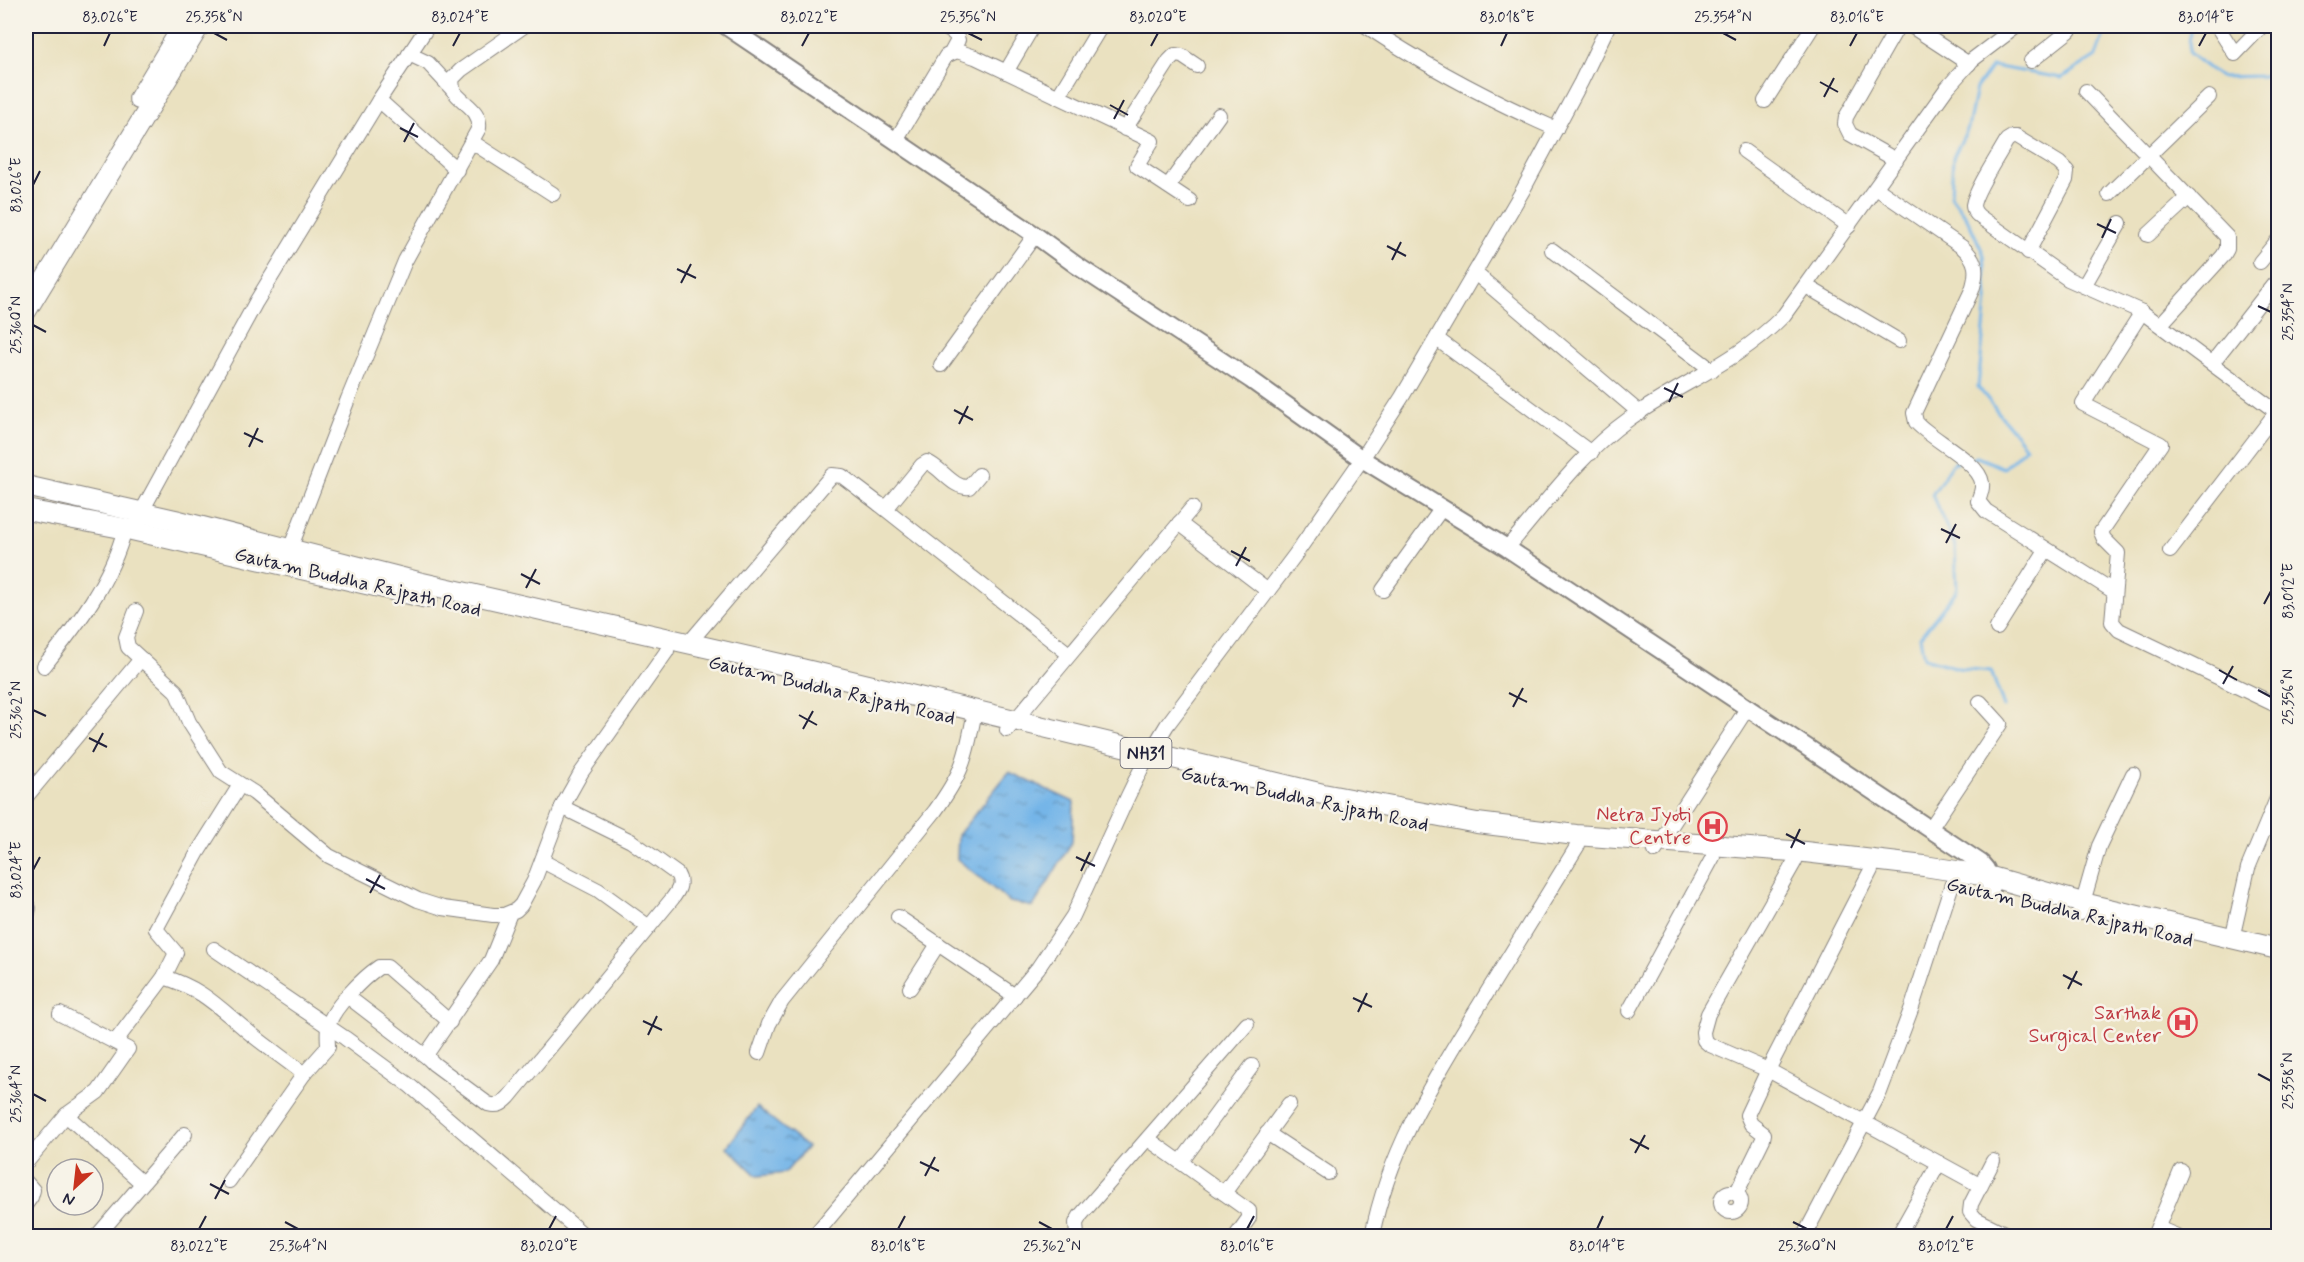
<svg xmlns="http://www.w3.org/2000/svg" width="2304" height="1262" font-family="Mynerve,sans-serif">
<defs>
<pattern id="water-ripples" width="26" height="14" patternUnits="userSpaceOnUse" patternTransform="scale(1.5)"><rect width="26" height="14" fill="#74b5e8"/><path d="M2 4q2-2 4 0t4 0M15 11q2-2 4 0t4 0" fill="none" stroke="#5f93bd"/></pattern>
</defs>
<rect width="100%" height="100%" fill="#f7f3e8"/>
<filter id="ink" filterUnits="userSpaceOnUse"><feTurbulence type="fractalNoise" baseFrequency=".0167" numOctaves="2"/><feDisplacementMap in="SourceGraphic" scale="12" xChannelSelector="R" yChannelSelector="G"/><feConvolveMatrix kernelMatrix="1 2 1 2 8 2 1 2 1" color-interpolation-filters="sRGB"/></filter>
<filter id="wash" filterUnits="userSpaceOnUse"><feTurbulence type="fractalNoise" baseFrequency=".008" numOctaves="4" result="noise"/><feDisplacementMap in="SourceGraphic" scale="24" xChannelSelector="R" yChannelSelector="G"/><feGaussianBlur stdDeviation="1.35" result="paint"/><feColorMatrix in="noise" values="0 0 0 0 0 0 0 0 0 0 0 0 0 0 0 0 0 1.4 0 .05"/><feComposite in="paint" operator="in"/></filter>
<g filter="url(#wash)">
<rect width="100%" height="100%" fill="#eae1c0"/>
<g fill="url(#water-ripples)" stroke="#4b6c92" stroke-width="1.5">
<polygon points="1009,772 1074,802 1072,842 1033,907 1010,902 957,859 958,835"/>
<polygon points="757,1107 807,1147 785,1173 757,1176 727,1147"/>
</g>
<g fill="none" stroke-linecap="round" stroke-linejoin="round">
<g stroke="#74b5e8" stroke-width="3">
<polyline points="2190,26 2189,53 2220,77 2263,76 2278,66"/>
<polyline points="1972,459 1977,457 2004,468 2026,447 1978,387 1987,299 1984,255 1967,218 1951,196 1953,157 1968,128 1976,88 1992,66 2062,78 2096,56 2107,26"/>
<polyline points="1959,461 1953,463 1932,495 1955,546 1957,590 1920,637 1924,658 1958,668 1991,671 2004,707"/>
</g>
</g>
</g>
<g filter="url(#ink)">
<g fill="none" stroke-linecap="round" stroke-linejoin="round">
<defs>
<g id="minor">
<polyline points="942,26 955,34 958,40 952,51"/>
<path d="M1366,26C1426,66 1490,100 1556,129"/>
<polyline points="1911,26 1969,64"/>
<polyline points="2217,26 2235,54 2262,26"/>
<polyline points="409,54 428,63 453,90"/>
<polyline points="2031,61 2069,31 2073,26"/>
<polyline points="1006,72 1033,26"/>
<polyline points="2086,91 2227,237 2227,249 2223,256 2161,324"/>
<polyline points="1058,97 1101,26"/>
<polyline points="379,100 457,170"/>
<polyline points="1765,101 1813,26"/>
<polyline points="1125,129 1169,61 1175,55 1182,56 1197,66"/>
<polyline points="896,140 946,56 957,51 975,57 1152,141 1137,166 1190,201"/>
<polyline points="472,142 553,194"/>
<polyline points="1744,151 1849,226"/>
<polyline points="1896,160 1850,134 1845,124 1846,117 1898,26"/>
<polyline points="1168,186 1219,115"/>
<path d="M1876,188L1962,247C1977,260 1978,271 1972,290L1914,413L1916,422C1929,438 1980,462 1982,483C1983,489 1980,496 1978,501L1986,511L2113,591"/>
<polyline points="2109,194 2209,97"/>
<polyline points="2148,235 2189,197"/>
<polyline points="1552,250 1712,370"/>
<path d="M2028,252L2066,180L2067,171L2059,163L2016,137H2012L2007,140C1999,154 1975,191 1973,205C1973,211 1976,214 1980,217L2068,279L2142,312L2278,413"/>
<polyline points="2260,262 2278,240"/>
<polyline points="1475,273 1640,413"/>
<polyline points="1806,286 1899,341"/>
<polyline points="2084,286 2120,223"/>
<polyline points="2142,312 2083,404 2161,444 2101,532 2104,539 2118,553 2112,622 2119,630 2278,706"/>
<polyline points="1437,339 1591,453"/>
<polyline points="2212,363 2274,284 2278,287"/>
<polyline points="941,365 1035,235"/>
<polyline points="879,504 1069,654"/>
<polyline points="137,520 256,302 379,100 428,26"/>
<polyline points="1179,523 1268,591"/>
<path d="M1507,548C1545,504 1581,453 1629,419C1682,382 1738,362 1784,315L1947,88L1972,60L2017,26"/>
<polyline points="2170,551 2278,410"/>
<path d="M287,557L348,399L405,261L479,128C481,109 462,104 453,90L452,79L461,70L524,26"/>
<polyline points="1383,590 1442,508"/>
<path d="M136,611L126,637L128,647L176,691L189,722L221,772L254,793L329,856L418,900L443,908L493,915H504L516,910L521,905L534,881L562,807L631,841L677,874C683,884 678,891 672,899L509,1097C502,1104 498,1107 488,1104L434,1064L428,1058V1052L491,960L510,913"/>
<polyline points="1997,628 2046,550"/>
<path d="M689,643L832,475L842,476L879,504L885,506L890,504L922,465L927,462C941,467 953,489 969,487L979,475"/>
<path d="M44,666C77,625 112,580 125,528"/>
<polyline points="1007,730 1192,508"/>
<polyline points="26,797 141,659"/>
<polyline points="562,807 581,773 667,651"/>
<polyline points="1930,829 2000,724 1980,702"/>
<polyline points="1655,851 1748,707"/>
<polyline points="542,861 598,890 649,927"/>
<polyline points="1795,861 1708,1014 1703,1032 1704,1040 1710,1045 1768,1070 1939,1163 1898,1236"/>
<polyline points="26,903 29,908 26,920"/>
<polyline points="2080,913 2099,846 2133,774"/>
<polyline points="898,917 1015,996"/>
<polyline points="2232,939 2248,868 2278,796"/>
<polyline points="214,949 345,1038 409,1085 585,1236"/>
<path d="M164,977C202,989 216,1005 245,1029C264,1045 285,1059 304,1074"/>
<polyline points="910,988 938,944"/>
<polyline points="347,996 428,1058"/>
<polyline points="1629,1011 1713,857"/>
<polyline points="60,1014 128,1049 98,1092 66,1115"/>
<polyline points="115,1042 164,977 176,953 156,929 198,852 240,785"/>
<path d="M759,1053L769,1024L782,1001L935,811C960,776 965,763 973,721"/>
<polyline points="1267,1133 1328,1173"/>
<polyline points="1148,1139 1249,1211 1249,1218 1236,1236"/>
<polyline points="1993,1161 1971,1204 1970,1212 1976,1219 2010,1236"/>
<polyline points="1181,1162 1252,1066"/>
<polyline points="26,1163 66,1115 142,1183"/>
<polyline points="1939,1163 1981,1186"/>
<path d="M229,1181L304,1074L328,1047C328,1041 327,1034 328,1028C330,1010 364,977 379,967H387L450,1022"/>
<polyline points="26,1182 33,1190 31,1197 26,1204"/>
<circle cx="1731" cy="1202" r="10"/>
<polyline points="1224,1193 1289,1104"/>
<polyline points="1736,1194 1763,1139 1764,1134 1751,1124 1747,1115 1768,1070 1871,870"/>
<polyline points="2158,1228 2177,1236"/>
<polyline points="97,1236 185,1134"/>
<polyline points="814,1236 1038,968 1073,916 1128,796 1144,763 1167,725 1295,555 1362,459 1402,397 1523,190 1581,82 1608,26"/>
<polyline points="1077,1236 1076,1223 1080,1216 1247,1024"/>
<path d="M1372,1236C1388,1152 1433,1081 1477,1009C1511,954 1544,900 1578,845"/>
<polyline points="1804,1236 1880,1092 1912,1007 1952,884"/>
<polyline points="2154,1236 2181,1171"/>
</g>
<polyline id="major" points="726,26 1035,235 1076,265 1251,380 1362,459 1507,548 1981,863 1986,869 1991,890"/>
<g id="highway">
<polyline points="139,99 183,26"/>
<polyline points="26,311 199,26"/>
<polyline points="26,486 175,520 418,582 789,666 1323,794 1477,823 1576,835 1805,852 1924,866 1988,876 2083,903 2278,949"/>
<polyline points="26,510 132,530 427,598"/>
</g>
</defs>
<use href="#minor" stroke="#86827e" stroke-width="16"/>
<use href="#major" stroke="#86827e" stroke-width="20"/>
<use href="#highway" stroke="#86827e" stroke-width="22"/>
<use href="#minor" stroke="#fff" stroke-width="14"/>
<use href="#major" stroke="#fff" stroke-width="16"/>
<use href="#highway" stroke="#fff" stroke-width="20"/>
</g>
</g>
<path fill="none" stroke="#22223b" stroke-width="2" d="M214,33L227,40M968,33L982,40M1723,33L1736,40M104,46L110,33M453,46L460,33M802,46L809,33M1151,46L1158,33M1501,46L1507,33M1850,46L1857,33M2199,46L2206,33M1820,82L1838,92M1824,97L1834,78M1110,105L1128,115M1114,119L1124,100M400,128L418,137M404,142L414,123M33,185L40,171M2097,224L2116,233M2102,238L2111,219M1387,246L1406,256M1392,260L1401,242M677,269L696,278M681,283L691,264M2258,306L2271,312M33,325L46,332M1664,388L1683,397M1669,402L1678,383M954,410L973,420M959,424L968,406M244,433L263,442M249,447L258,428M1941,529L1960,538M1946,543L1956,524M1231,551L1250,561M1236,566L1246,547M521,574L540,584M526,588L536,569M2264,604L2271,591M2219,670L2237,680M2223,684L2233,666M2258,690L2271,697M1509,693L1527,702M1513,707L1523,688M33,710L46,716M799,715L817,725M803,729L813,711M89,738L107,747M93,752L103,733M1786,834L1805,844M1791,848L1800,829M1076,857L1095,866M33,870L40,857M1081,871L1090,852M366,879L385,889M370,893L380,875M2063,975L2082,985M2068,989L2077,971M1353,998L1372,1007M1358,1012L1367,993M643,1021L662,1030M648,1035L657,1016M2258,1074L2271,1081M33,1094L46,1101M1630,1139L1649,1149M1635,1153L1645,1135M920,1162L939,1171M925,1176L935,1157M210,1184L229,1194M215,1199L225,1180M285,1222L298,1229M1039,1222L1052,1229M1793,1222L1807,1229M199,1229L206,1216M549,1229L556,1216M898,1229L905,1216M1247,1229L1254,1216M1597,1229L1603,1216M1946,1229L1953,1216"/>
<defs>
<symbol id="hospital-ring" viewBox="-11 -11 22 22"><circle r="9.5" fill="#f7f3e8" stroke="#e0444e" stroke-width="1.5"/><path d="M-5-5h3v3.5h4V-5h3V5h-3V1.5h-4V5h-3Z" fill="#e0444e"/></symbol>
</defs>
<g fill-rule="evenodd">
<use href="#hospital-ring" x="1696" y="810" width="33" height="33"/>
<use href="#hospital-ring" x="2166" y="1006" width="33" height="33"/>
</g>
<g text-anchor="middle" stroke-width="5" stroke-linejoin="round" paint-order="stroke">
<rect fill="#f7f3e8" stroke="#62616f" stroke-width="1.5" x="1120.5" y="738" width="51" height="30" rx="4.5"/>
<g font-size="18" font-weight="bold" fill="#22223b">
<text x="1146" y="759">NH31</text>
</g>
<g font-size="20" fill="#22223b" stroke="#f7f3e8">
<text transform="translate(358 581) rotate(13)" y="7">Gautam Buddha Rajpath Road</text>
<text transform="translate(832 689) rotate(13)" y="7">Gautam Buddha Rajpath Road</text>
<text transform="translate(1305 798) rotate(12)" y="7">Gautam Buddha Rajpath Road</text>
<text transform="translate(2070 911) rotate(13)" y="7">Gautam Buddha Rajpath Road</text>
</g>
<g font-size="20" fill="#be3a42" stroke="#f7f3e8" text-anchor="end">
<text x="1691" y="821">Netra Jyoti<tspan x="1691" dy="23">Centre</tspan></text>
<text x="2161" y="1019">Sarthak<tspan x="2161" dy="23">Surgical Center</tspan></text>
</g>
</g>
<rect width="2304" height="1262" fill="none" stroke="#f7f3e8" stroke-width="66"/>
<g transform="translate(75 1187) rotate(207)"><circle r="28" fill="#f7f3e8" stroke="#a29fa3" stroke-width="1.5"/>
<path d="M0-4.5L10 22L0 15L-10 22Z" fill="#c8321e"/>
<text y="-9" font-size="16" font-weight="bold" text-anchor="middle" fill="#22223b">N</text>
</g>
<rect x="33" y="33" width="2238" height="1196" fill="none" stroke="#22223b" stroke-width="2"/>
<g font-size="15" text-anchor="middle" fill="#22223b">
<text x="110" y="22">83.026°E</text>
<text x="214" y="22">25.358°N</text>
<text x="460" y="22">83.024°E</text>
<text x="809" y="22">83.022°E</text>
<text x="968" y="22">25.356°N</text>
<text x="1158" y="22">83.020°E</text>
<text x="1507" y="22">83.018°E</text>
<text x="1723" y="22">25.354°N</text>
<text x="1857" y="22">83.016°E</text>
<text x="2206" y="22">83.014°E</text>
<text transform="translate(16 185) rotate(-90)" y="5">83.026°E</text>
<text transform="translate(2288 312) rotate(-90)" y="5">25.354°N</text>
<text transform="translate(16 325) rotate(-90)" y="5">25.360°N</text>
<text transform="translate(2288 591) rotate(-90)" y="5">83.012°E</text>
<text transform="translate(2288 697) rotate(-90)" y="5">25.356°N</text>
<text transform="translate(16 710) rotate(-90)" y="5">25.362°N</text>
<text transform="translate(16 870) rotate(-90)" y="5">83.024°E</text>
<text transform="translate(2288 1081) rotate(-90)" y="5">25.358°N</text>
<text transform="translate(16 1094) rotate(-90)" y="5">25.364°N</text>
<text x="199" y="1251">83.022°E</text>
<text x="298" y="1251">25.364°N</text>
<text x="549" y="1251">83.020°E</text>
<text x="898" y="1251">83.018°E</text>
<text x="1052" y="1251">25.362°N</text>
<text x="1247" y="1251">83.016°E</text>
<text x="1597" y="1251">83.014°E</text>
<text x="1807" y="1251">25.360°N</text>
<text x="1946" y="1251">83.012°E</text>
</g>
</svg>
